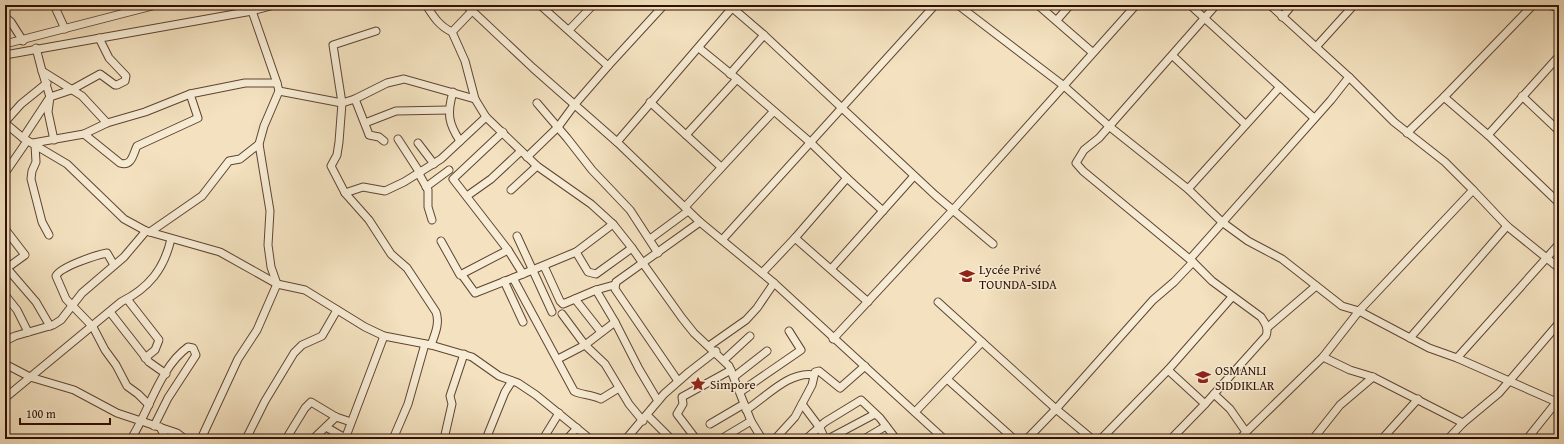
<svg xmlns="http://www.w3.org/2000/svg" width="1564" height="444" font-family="'Gentium Book Plus',serif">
<rect width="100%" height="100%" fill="#f3e1bf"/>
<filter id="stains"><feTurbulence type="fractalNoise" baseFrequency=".005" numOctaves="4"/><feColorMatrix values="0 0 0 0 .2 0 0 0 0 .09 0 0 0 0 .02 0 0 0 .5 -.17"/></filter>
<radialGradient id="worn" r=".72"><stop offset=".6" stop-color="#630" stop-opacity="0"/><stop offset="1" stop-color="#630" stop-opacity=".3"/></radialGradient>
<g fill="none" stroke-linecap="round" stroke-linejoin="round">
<defs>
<g id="minor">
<polyline points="54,5 65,29"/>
<path d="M426,5C433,16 439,26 452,32"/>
<polyline points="466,5 533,68 617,142 700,222 774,283 944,439"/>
<polyline points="540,5 608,66"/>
<polyline points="729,5 764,35 935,195 993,244"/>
<polyline points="958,5 1064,86 1110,127 1188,189 1222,222 1248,241 1282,259 1342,306 1359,311 1429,348 1457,358 1559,403"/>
<polyline points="1038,5 1092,52"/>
<polyline points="1190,5 1314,118"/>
<polyline points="1548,5 1559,8"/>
<polyline points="252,11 277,83"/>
<polyline points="472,11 452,32 465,61 475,99 486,117 537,166 591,204 613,224 632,248 682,318 694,333 729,366 751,421 762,439"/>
<polyline points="5,17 11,22 23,41"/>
<polyline points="1282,17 1292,5"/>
<polyline points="1057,20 1070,5"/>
<polyline points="569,30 593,5"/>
<path d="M376,31L333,45L342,103L339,142L337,155L331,166L345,193L369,220L391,254L407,268L436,312C440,323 435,334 431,345"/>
<polyline points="5,44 156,5"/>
<polyline points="1316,47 1354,5"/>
<polyline points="36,48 42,71 82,96 107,123"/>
<polyline points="5,55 252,11 274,5"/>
<polyline points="1173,56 1245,124"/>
<polyline points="42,71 50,97 48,112 54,140"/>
<polyline points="730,74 764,35"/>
<polyline points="737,79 811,143 847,178 795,238"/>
<path d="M453,92C447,113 448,123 460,141"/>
<polyline points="1522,96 1559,131"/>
<polyline points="1444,97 1488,135 1559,203"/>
<polyline points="355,99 368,132 369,135 379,137 384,141"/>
<polyline points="650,102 721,167"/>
<polyline points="537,103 567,138 592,170 630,210 658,253"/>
<polyline points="5,122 21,104 47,83"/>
<polyline points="5,123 23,138 67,164 124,219 146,231 220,252 277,284 305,290 365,327 384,336 431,345 472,357 499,376 518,383 536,395 590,439"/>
<polyline points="365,123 396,111 449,110"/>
<polyline points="503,132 453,179 508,250 523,274"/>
<polyline points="1407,133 1444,97 1533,5"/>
<path d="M84,134L120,163C132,167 133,154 137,146L198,118L190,94"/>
<polyline points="686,135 737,79 699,48"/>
<polyline points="1488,135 1559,56"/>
<polyline points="23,138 50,97 71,90 100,74 115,85 117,85 125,81 126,76 109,58 99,38"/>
<polyline points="398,139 420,173"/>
<polyline points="617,142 732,8"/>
<polyline points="33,143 84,134 107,123 145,112 190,94 245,83 277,83 279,91 342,103 355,99 387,83 404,79 475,99"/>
<polyline points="418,143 434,164"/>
<polyline points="35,145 36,162 32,171 31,179 42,222 49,235"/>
<polyline points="527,157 558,127 575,104 608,66 664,5"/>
<polyline points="5,173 27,141"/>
<polyline points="419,174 428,190 428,207 432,220"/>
<polyline points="847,178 883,211"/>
<polyline points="426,187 449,170"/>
<polyline points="1188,189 1280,87"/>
<polyline points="511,190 537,166"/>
<polyline points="1473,190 1507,226 1559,268"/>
<polyline points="345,193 363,187 385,191 404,182 441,159 486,117"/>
<polyline points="467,196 491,179 521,151"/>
<polyline points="685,207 773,112"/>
<path d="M613,224L576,252L513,278L574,391C580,395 591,394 601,399L619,388"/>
<polyline points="5,229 25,255 7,268"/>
<polyline points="150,232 202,196 229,161 240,159 259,144 264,126 279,91"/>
<polyline points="517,236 552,312"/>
<polyline points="650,239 688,211"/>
<polyline points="722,240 935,5"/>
<polyline points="441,241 460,275 508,250"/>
<polyline points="576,252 588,272 596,274 632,248"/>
<polyline points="1190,259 1331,100 1349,77"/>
<path d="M114,265L107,253C96,255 60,267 56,276L66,299L93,327L105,350L116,365L127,386L138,394L149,405"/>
<polyline points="5,266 36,302 50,326"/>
<polyline points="544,266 560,301 563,304 596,290 614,285"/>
<polyline points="832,268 914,176"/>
<polyline points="762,273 795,238 868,302"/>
<polyline points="462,275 475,293 513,278"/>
<polyline points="504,281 523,322"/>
<polyline points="596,290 615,322"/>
<polyline points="5,295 17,310 28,332"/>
<polyline points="127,299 159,340 155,350 145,358"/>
<polyline points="575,299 601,332"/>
<polyline points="938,302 1056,409 1153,300 1174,282 1193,262"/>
<polyline points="110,312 149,362 166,374"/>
<polyline points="562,314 585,345 615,322 639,369 658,401"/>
<polyline points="1267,328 1316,286"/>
<polyline points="1410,338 1507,226"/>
<polyline points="833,339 952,211 1136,5"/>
<polyline points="5,341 15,336 53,325 61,320 82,293 124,257 146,231"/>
<polyline points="709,346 746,320 757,308 774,283"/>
<polyline points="1323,357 1350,370 1373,377 1463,423"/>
<polyline points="1457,358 1559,244"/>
<polyline points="558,359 585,345 605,364 629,404 643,421"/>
<polyline points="724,360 750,336"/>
<polyline points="5,364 30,377 74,390 117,413 177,433 185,439"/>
<polyline points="1168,370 1205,404 1171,439"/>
<polyline points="735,376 767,351"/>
<polyline points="947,379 1014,439"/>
<polyline points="678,381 615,289 616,282 700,222"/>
<polyline points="740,392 801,350 789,331"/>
<polyline points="1214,394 1230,409 1246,432 1240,439"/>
<path d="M5,398L121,302C149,288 164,269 171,239"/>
<polyline points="802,404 820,428 825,439"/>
<path d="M1205,404L1266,336C1269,328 1265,323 1261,317L1212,281L1193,262L1083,171L1076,163L1084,150L1099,138L1216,5"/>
<path d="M746,410C765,398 790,370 814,375"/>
<polyline points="915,412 982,342"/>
<polyline points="647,415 671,439"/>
<polyline points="710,424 744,404"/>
<polyline points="160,427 166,439"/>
<polyline points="326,427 345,438"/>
<polyline points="1246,432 1323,357 1359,311 1473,190 1445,162 1394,122 1349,77 1270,5"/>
<path d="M131,439C149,411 160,367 188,347L193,348L196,355L168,398L154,426"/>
<polyline points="201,439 238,359 257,330 277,284 271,267 268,245 270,211 259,144"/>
<polyline points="246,439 265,401 294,353 302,345 322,336 337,310"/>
<polyline points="286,439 305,408 311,402 336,417 351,422"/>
<polyline points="313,439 336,417"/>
<polyline points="345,439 384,336"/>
<polyline points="393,439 408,404 425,344"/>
<polyline points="444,439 452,404 450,396 464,354"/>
<polyline points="486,439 505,392 512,381"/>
<polyline points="543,439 559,413"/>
<polyline points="567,439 577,428"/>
<polyline points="626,439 664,394 689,372 716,351"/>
<polyline points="696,439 677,414 683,404 682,397 731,370"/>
<polyline points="721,439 751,421"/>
<polyline points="775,439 795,417 812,385 815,372 819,371 840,388 865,366"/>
<polyline points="806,439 825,422 861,400 880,418 896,439"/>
<polyline points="828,439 875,414"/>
<polyline points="864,439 886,426"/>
<polyline points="1027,439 1056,409 1092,439"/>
<polyline points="1101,439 1168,370 1232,297"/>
<polyline points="1313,439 1340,405 1373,377"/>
<polyline points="1382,439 1418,399"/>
<polyline points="1448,439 1463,423 1499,393 1559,323"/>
<polyline points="1527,439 1559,399"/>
</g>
</defs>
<use href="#minor" stroke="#604431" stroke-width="9"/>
<use href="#minor" stroke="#f7ecd5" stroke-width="7"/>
</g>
<defs>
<symbol id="university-bare" viewBox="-9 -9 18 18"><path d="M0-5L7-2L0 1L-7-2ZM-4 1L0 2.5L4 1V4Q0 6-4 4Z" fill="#8f2418" stroke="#f7ecd5" stroke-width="2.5" paint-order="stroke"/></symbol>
<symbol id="school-bare" viewBox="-9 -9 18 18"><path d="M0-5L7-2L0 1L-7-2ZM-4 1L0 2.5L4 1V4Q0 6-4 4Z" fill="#8f2418" stroke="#f7ecd5" stroke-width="2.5" paint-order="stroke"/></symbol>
<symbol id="sight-bare" viewBox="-9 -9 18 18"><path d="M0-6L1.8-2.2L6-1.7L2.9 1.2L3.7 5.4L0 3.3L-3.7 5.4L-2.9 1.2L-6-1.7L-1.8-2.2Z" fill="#8f2418" stroke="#f7ecd5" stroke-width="2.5" paint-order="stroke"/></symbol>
</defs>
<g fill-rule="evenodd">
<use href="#university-bare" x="956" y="265" width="22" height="22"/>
<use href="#school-bare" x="1192" y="366" width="22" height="22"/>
<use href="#sight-bare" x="687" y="373" width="22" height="22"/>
</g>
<g text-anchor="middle" stroke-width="3" stroke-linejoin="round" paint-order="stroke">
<g font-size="13" fill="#2f1002" stroke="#f7ecd5" text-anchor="start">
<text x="979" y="274">Lycée Privé<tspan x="979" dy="15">TOUNDA-SIDA</tspan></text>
<text x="1215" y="375">OSMANLI<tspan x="1215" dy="15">SIDDIKLAR</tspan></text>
<text x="710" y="389">Simpore</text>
</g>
</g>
<rect width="1564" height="444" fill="none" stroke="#f3e1bf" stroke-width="20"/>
<rect x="6" y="6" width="1552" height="432" fill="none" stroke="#2f1002" stroke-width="2"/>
<rect x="10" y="10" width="1544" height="424" fill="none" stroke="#2f1002"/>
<path d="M20 418v6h90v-6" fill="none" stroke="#2f1002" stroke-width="2"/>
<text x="26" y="418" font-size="12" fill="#2f1002" stroke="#f7ecd5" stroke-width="3" paint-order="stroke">100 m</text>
<rect width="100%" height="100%" filter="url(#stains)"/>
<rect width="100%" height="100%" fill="url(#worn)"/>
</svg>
